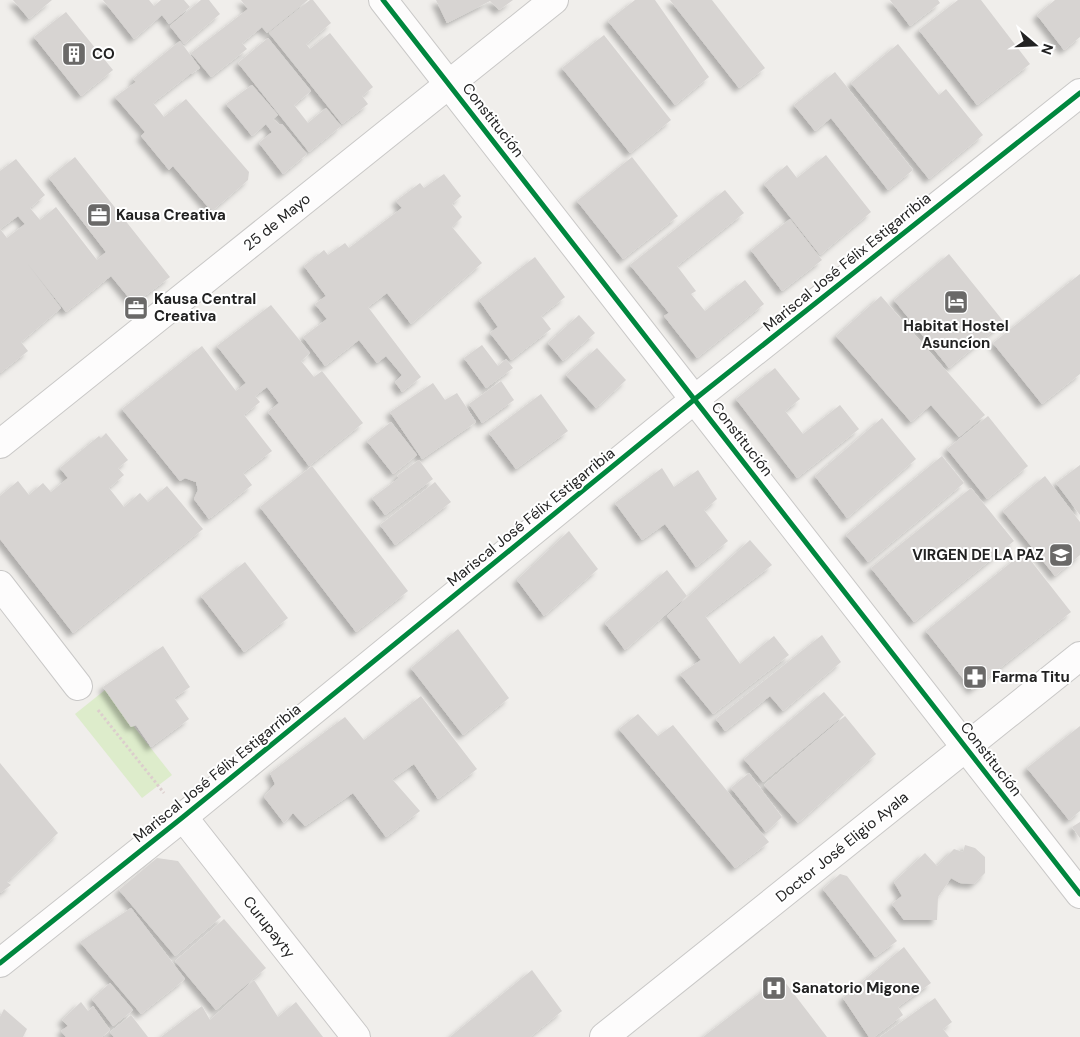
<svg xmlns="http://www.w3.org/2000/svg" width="1080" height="1037" font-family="'DM Sans',sans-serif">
<defs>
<filter id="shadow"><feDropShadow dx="-4.5" dy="4.5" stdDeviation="2.5" flood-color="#0004"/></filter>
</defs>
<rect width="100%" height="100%" fill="#f0eeeb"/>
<polygon fill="#ddeccb" points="105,690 172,775 142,798 75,714"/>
<g fill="#d7d4d2" fill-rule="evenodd" filter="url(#shadow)">
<polygon points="13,0 52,0 29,19"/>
<polygon points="103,0 149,0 154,6 161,0 184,0 190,7 169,24 162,15 134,39"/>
<polygon points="201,0 209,0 220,14 184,44 170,26"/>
<polygon points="241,0 308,0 267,33 262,27 242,43 247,49 211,77 191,53 248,9"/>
<polygon points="310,0 313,0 331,23 306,44 310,49 330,33 373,87 362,96 368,104 342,124 269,33"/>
<polygon points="436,0 513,0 499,10 490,1 447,23"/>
<polygon points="635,0 655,0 709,77 675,105 608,21"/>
<polygon points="670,0 712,0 765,68 739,88"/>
<polygon points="890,0 938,0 940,3 910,26"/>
<polygon points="958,0 981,0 1030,64 977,105 919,30"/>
<polygon points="1055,0 1080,0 1080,37 1064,50 1037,15"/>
<polygon points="66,12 113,70 81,96 34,37"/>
<polygon points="604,35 671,120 630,153 562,68"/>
<polygon points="268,38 311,91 294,105 308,123 326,108 341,126 309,152 238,63"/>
<polygon points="180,41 200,68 191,74 190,74 153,103 164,117 186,99 249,172 248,180 213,210 208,207 173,166 169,170 141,136 145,132 115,97 136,82 133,79"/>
<polygon points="898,44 939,95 946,89 983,135 929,179 851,83"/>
<polygon points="835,72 913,170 888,190 831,118 815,131 794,105"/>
<polygon points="252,85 278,115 273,119 280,125 282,124 307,154 283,174 259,143 272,132 266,124 252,136 226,104"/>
<polygon points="826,155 871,212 820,255 764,184 787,165 797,178"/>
<path d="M75,157L170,277L134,304L111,276L66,312L27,263L61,308L21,342L28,351L0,373V171L16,159L45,195L30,208L40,220L56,207L97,260L106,252L49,178ZM18,216L25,224L7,238L0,229Z"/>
<polygon points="632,157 678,216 623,259 577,201"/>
<polygon points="444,174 461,196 452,204 462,217 452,227 482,263 411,324 387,293 368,307 421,377 402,392 395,382 402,375 386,356 377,363 359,340 325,366 303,337 327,319 315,304 326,296 304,266 324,250 328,255 345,243 349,248 402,208 396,201 420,183 424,188"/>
<polygon points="725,190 744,213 677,266 696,291 691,294 705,311 745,280 764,304 697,358 664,316 669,313 630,265"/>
<polygon points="790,219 822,260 782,291 751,250"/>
<polygon points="949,254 1004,322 949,368 894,300"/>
<polygon points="535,257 565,297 541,316 551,329 511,360 490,333 498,327 479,300"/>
<polygon points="1080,274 1080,374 1042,404 993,343"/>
<polygon points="881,296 985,415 959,437 931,405 911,422 836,336"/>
<polygon points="271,305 310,353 301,361 314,377 322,371 363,423 309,466 268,412 279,403 267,387 255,396 260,402 244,415 272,451 243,473 252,485 209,519 194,499 198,490 196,482 185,478 180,481 122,409 202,346 236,391 246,383 217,346"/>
<polygon points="579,315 595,333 563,361 548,343"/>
<polygon points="482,345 498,366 506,359 513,368 486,388 464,358"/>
<polygon points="597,348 626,380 596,408 566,375"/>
<polygon points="775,368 800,399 785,411 803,434 840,405 859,429 797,478 736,399"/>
<polygon points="501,381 514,400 482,423 469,404"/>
<polygon points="433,383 445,400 457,393 476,422 422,459 390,412"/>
<polygon points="541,394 568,431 516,469 489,433"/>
<polygon points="988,416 1028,466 987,499 947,449"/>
<polygon points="882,418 916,459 847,518 815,476"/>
<polygon points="391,422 417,455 393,474 367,441"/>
<polygon points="106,433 128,460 118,468 124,475 109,488 124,507 140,493 148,502 167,486 203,529 73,633 0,539 0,496 18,481 29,495 43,483 51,492 68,478 60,468 99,436 101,438"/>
<polygon points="942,456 964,483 868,562 846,535"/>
<polygon points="419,460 433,479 385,515 372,498 399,478 397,476"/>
<polygon points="1080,465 1080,515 1056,483"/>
<polygon points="312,466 408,591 356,632 260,507"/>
<polygon points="662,468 674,487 698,470 717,499 704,510 728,541 696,567 665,524 642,540 615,503"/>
<polygon points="1045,476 1080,522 1080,555 1055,576 1003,511"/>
<polygon points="435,482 451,502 395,545 380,525"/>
<polygon points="971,488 1014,541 914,622 871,568"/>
<polygon points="569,531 598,569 544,616 517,580"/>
<polygon points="750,540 772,565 705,616 740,664 774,636 789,655 713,714 680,674 701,660 667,616"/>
<polygon points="1024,552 1071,612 972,690 926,631"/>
<polygon points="245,562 288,618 244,652 201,596"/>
<polygon points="667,570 687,596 625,650 605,623"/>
<polygon points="458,629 509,698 463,735 411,668"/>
<polygon points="822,635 841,662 783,711 770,696 725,731 716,719"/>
<polygon points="163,646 190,687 174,698 189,719 151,747 136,725 131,727 103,687"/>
<polygon points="824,692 844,715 763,782 744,759"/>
<polygon points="421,696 477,769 438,799 414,764 392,779 420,811 386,837 353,793 305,826 293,813 284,823 264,797 275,784 270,773 345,717 364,740"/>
<polygon points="638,714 658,736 673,725 769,842 735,868 619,729"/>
<polygon points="845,716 876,754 798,823 764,785"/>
<polygon points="1080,726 1080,811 1069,820 1027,768"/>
<polygon points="0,763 58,833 7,882 11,885 0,893"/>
<polygon points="749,773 782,817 766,832 731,788"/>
<polygon points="1080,822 1080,838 1072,827"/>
<polygon points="965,845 975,848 985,857 985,873 974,884 960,883 951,878 938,897 937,920 904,920 892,904 902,896 894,882 925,853 937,866 954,849 963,852"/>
<polygon points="157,858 178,861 221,917 175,956 119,890"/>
<polygon points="840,874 847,876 897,941 875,957 823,889"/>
<polygon points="131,908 185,979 141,1014 80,942"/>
<polygon points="224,919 266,968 216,1010 175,961"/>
<polygon points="904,947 931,983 898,1007 903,1015 874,1037 869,1037 843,998"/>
<polygon points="532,970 562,1011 530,1037 450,1037"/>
<polygon points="781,977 827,1037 703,1037"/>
<polygon points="254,980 278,1017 296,1002 323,1037 161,1037 202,1006 210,1020"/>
<polygon points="110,983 133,1010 113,1026 92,999"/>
<polygon points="935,998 952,1022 943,1029 949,1037 880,1037"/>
<polygon points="81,1002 88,1011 93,1006 110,1030 102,1037 66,1037 61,1031 68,1026 62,1020"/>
<polygon points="4,1009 27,1029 23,1037 0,1037 0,1017"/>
<polygon points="131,1015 148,1037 114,1037 110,1032"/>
</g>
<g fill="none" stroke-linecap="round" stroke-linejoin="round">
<defs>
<g id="minor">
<polyline points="383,0 1080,894"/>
<polyline points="0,444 554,0"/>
<polyline points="0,585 78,686"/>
<polyline points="183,817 356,1037"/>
<polyline points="0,963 183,817 695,399 1080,93"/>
<polyline points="604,1037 1080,656"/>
</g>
</defs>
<use href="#minor" stroke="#c9c8c7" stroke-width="30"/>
<polyline stroke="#dccecd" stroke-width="3" stroke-dasharray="2.5 2.5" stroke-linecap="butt" points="98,710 164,793"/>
<use href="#minor" stroke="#fdfcfc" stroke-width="28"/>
<defs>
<g id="cycleway">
<polyline points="383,0 1080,894"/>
<polyline points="0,963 183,817 695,399 1080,93"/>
</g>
</defs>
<use href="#cycleway" stroke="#fff" stroke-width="8"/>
<use href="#cycleway" stroke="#00873e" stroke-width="5"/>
</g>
<defs>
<symbol id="building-square" viewBox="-11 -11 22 22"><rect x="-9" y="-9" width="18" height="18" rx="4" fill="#6a6968" stroke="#fff"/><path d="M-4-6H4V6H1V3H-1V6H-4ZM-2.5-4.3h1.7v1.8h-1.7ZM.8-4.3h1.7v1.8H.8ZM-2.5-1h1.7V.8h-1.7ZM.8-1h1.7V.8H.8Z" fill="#fff"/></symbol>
<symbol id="office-square" viewBox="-11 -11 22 22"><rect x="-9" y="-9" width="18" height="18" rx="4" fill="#6a6968" stroke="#fff"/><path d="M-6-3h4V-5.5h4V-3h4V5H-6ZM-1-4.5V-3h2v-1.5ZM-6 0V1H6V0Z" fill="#fff"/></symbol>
<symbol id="hotel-square" viewBox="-11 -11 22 22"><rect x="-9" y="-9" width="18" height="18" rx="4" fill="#6a6968" stroke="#fff"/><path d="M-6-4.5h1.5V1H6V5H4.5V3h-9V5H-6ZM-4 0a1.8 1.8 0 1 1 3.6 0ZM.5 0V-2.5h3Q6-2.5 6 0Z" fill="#fff"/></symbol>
<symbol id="school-square" viewBox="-11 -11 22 22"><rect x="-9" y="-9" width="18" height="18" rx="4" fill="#6a6968" stroke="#fff"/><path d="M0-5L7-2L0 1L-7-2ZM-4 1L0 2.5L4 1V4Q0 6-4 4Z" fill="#fff"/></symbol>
<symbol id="pharmacy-square" viewBox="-11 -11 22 22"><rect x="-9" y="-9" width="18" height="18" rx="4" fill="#6a6968" stroke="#fff"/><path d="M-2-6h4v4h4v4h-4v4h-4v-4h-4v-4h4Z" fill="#fff"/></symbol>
<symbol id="hospital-square" viewBox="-11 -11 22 22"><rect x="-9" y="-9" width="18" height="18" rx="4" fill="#6a6968" stroke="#fff"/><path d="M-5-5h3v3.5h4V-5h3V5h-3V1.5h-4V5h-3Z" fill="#fff"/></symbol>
</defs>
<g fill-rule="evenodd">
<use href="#building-square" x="60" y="40" width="28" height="28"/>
<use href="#office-square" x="85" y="201" width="28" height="28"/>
<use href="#hotel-square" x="942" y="288" width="28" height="28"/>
<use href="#office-square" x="122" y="294" width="28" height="28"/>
<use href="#school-square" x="1047" y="541" width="28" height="28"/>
<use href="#pharmacy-square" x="961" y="663" width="28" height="28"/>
<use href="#hospital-square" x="760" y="974" width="28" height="28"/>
</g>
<g text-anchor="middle" stroke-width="4" stroke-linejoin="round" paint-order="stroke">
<g font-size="15" font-weight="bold" fill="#222" stroke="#fff" text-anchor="start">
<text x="92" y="59">CO</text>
<text x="116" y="220">Kausa Creativa</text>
<text x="154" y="304">Kausa Central<tspan x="154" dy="17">Creativa</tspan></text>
<text x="956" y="331" text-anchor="middle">Habitat Hostel<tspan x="956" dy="17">Asuncíon</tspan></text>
<text x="1044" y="560" text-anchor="end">VIRGEN DE LA PAZ</text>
<text x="992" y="682">Farma Titu</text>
<text x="792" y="993">Sanatorio Migone</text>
</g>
<g font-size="15" fill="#222" stroke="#fff">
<text transform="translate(493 120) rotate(52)" y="5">Constitución</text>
<text transform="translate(277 222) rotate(-39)" y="5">25 de Mayo</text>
<text transform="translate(847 262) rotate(-39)" y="5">Mariscal José Félix Estigarribia</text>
<text transform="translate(742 439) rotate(52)" y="5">Constitución</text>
<text transform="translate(531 517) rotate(-39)" y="5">Mariscal José Félix Estigarribia</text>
<text transform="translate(991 759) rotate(52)" y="5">Constitución</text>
<text transform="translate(217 773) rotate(-39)" y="5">Mariscal José Félix Estigarribia</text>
<text transform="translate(842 847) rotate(-39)" y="5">Doctor José Eligio Ayala</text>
<text transform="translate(269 927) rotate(52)" y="5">Curupayty</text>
</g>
</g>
<g transform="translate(1035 45) rotate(109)" stroke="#ffffff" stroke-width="4" paint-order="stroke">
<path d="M0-4L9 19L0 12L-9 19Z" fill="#222222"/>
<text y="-8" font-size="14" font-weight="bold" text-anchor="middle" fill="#222222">N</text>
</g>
</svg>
